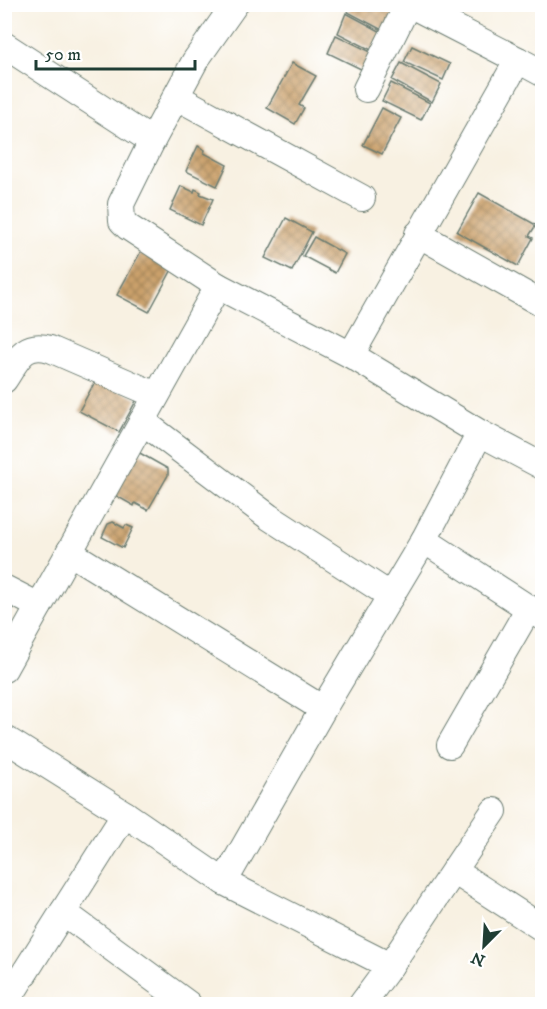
<svg xmlns="http://www.w3.org/2000/svg" width="547" height="1009" font-family="'IM FELL DW Pica',serif">
<defs>
<pattern id="building-cross-hatch" width="8" height="8" patternUnits="userSpaceOnUse" patternTransform="scale(1.5)"><rect width="8" height="8" fill="#caa06a"/><path d="M0 0l8 8M0 8l8-8" fill="none" stroke="#a38458"/></pattern>
</defs>
<rect width="100%" height="100%" fill="#fff"/>
<filter id="ink" filterUnits="userSpaceOnUse"><feTurbulence type="fractalNoise" baseFrequency=".0167" numOctaves="2"/><feDisplacementMap in="SourceGraphic" scale="12" xChannelSelector="R" yChannelSelector="G"/><feConvolveMatrix kernelMatrix="1 2 1 2 8 2 1 2 1" color-interpolation-filters="sRGB"/></filter>
<filter id="wash" filterUnits="userSpaceOnUse"><feTurbulence type="fractalNoise" baseFrequency=".008" numOctaves="4" result="noise"/><feDisplacementMap in="SourceGraphic" scale="24" xChannelSelector="R" yChannelSelector="G"/><feGaussianBlur stdDeviation="1.35" result="paint"/><feColorMatrix in="noise" values="0 0 0 0 0 0 0 0 0 0 0 0 0 0 0 0 0 1.4 0 .05"/><feComposite in="paint" operator="in"/></filter>
<g filter="url(#wash)">
<rect width="100%" height="100%" fill="#f8f1e2"/>
<g id="blocks">
<g fill="url(#building-cross-hatch)">
<polygon points="352,4 378,4 399,15 386,32 348,12"/>
<polygon points="346,13 389,36 379,54 338,33"/>
<polygon points="336,35 379,56 365,71 328,53"/>
<polygon points="412,46 450,64 443,80 404,62"/>
<polygon points="292,63 316,76 299,105 304,108 295,124 267,108"/>
<polygon points="401,63 441,84 432,102 392,80"/>
<polygon points="391,83 430,103 421,120 382,101"/>
<polygon points="382,108 401,118 382,154 363,145"/>
<polygon points="198,146 205,150 204,153 227,165 217,186 186,171"/>
<polygon points="181,186 194,192 195,189 201,192 200,194 213,199 201,225 170,210"/>
<polygon points="479,193 536,225 529,236 533,238 518,266 457,232"/>
<polygon points="286,218 312,232 292,271 265,258"/>
<polygon points="314,237 345,254 335,273 303,256"/>
<polygon points="146,242 176,262 149,312 117,295"/>
<polygon points="97,378 137,399 119,432 79,411"/>
<polygon points="138,452 168,469 168,475 148,510 135,503 134,506 113,494"/>
<polygon points="113,522 124,528 126,525 133,528 123,548 102,537 108,524"/>
</g>
</g>
</g>
<g filter="url(#ink)">
<use href="#blocks" fill-opacity="0" stroke="#6b7c71" stroke-width="1.5"/>
<g fill="none" stroke-linecap="round" stroke-linejoin="round">
<defs>
<g id="minor">
<polyline points="409,4 518,60"/>
<polyline points="4,45 152,141 121,204 122,221 128,227 218,286 4,669"/>
<polyline points="366,89 408,4"/>
<polyline points="177,97 362,198"/>
<polyline points="152,141 195,61 235,4"/>
<polyline points="418,234 542,304"/>
<polyline points="351,355 518,60 542,73"/>
<path d="M4,380C17,361 23,341 50,349L156,395"/>
<polyline points="142,421 269,517 391,596"/>
<polyline points="480,433 542,466"/>
<polyline points="424,540 542,617"/>
<polyline points="69,552 323,709"/>
<polyline points="4,588 39,606"/>
<polyline points="4,738 125,814 224,882 323,709 424,540 480,433 351,355 218,286"/>
<polyline points="450,745 529,608"/>
<polyline points="454,871 542,928"/>
<polyline points="224,882 390,966 362,1004"/>
<polyline points="63,912 125,814"/>
<polyline points="390,966 494,811"/>
<polyline points="5,1004 63,912 188,1004"/>
</g>
</defs>
<use href="#minor" stroke="#6b7c71" stroke-width="28"/>
<use href="#minor" stroke="#fff" stroke-width="26"/>
</g>
</g>
<rect width="547" height="1009" fill="none" stroke="#fff" stroke-width="24"/>
<g transform="translate(484 946) rotate(204)" stroke="#ffffff" stroke-width="4.5" paint-order="stroke">
<path d="M0-4.5L10 22L0 15L-10 22Z" fill="#1f3d34"/>
<text y="-9" font-size="16" font-weight="bold" text-anchor="middle" fill="#1f3d34">N</text>
</g>
<path d="M36 60v9h159v-9" fill="none" stroke="#1f3d34" stroke-width="3"/>
<text x="45" y="60" font-size="18" fill="#1f3d34" stroke="#ffffff" stroke-width="4.5" paint-order="stroke">50 m</text>
</svg>
